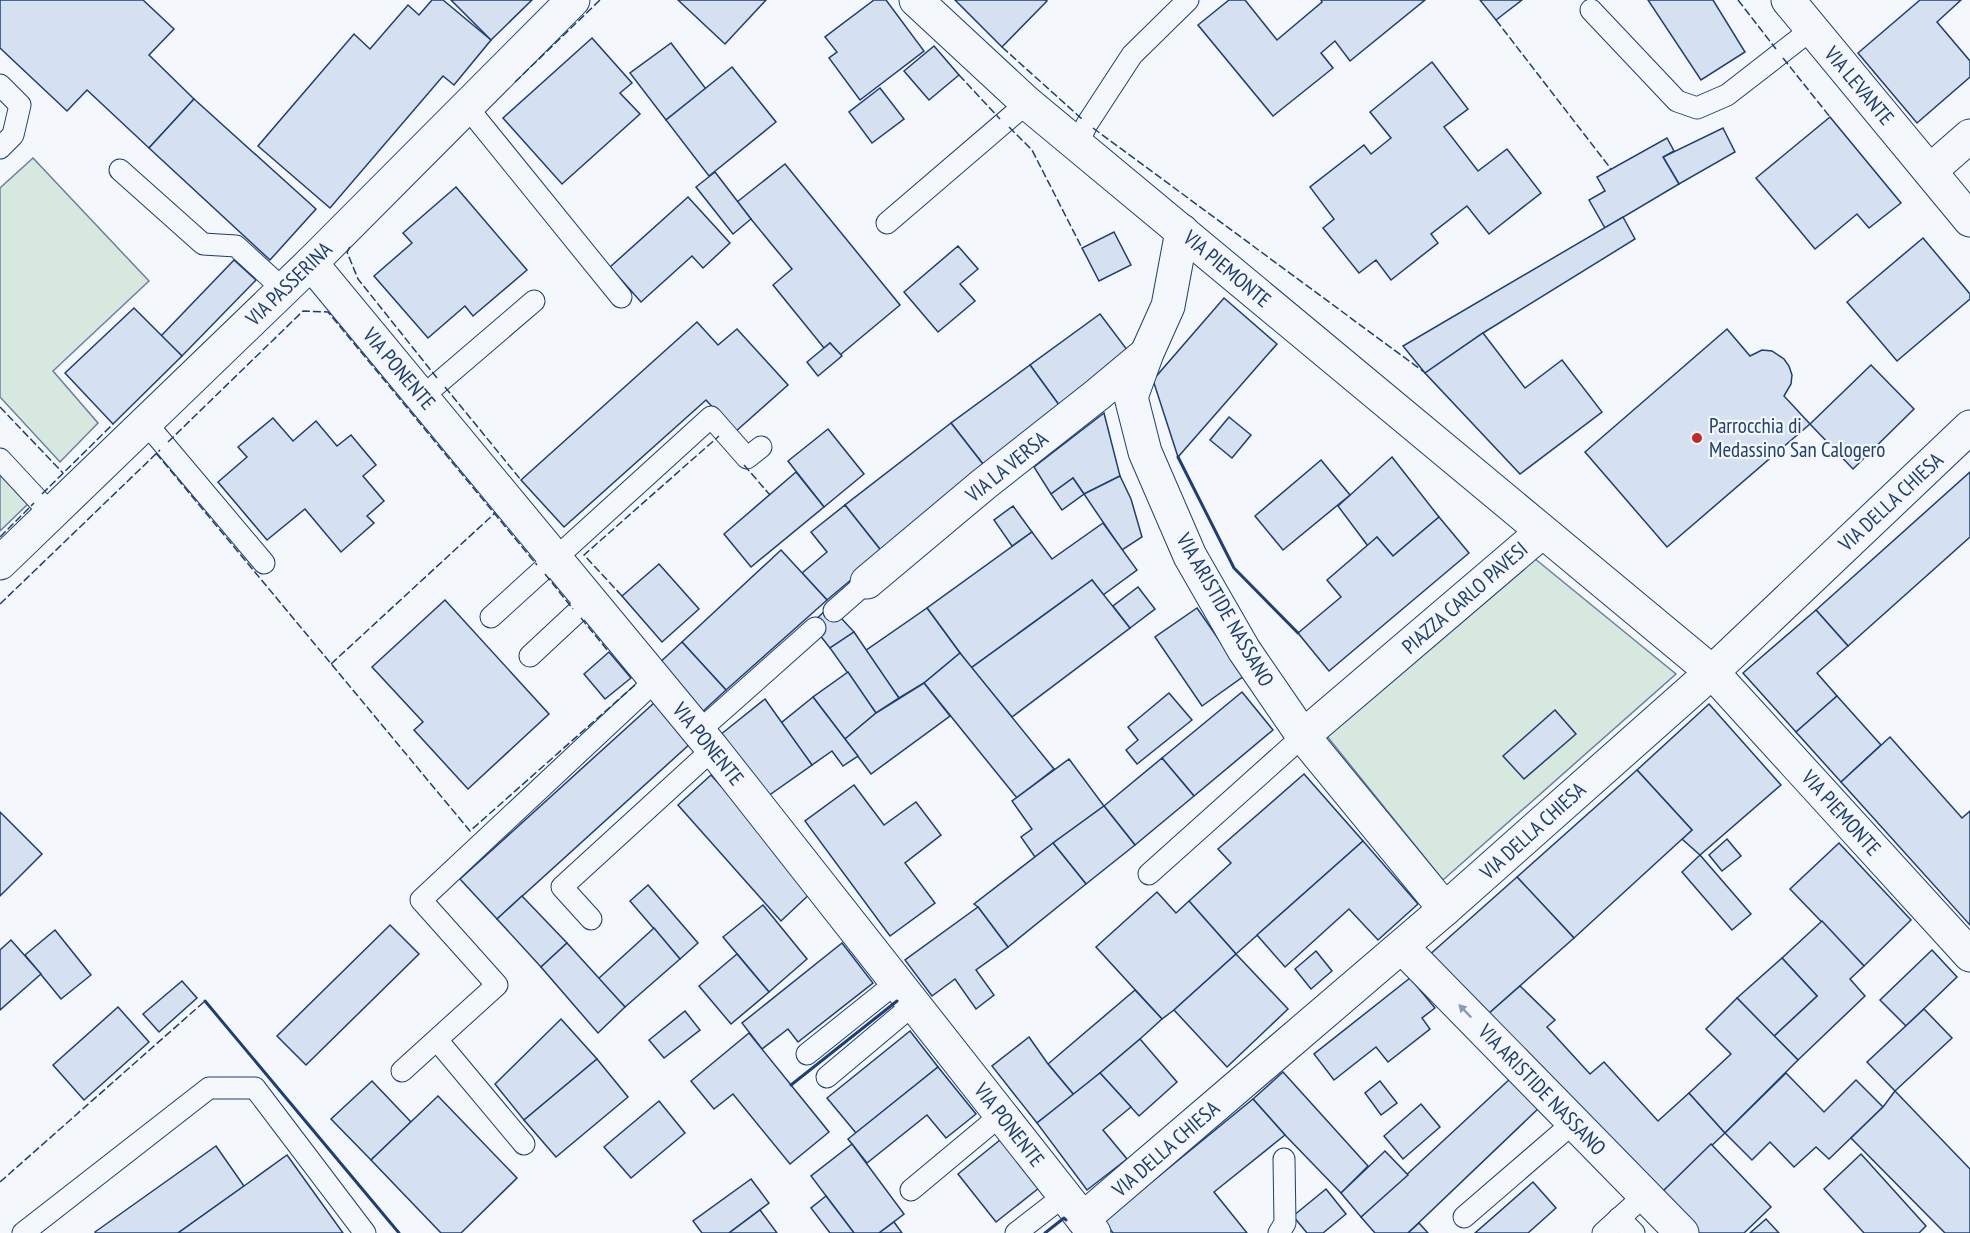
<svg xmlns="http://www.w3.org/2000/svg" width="1970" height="1233" font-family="'PT Sans Narrow',sans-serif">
<rect width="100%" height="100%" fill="#f4f7fb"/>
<g fill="#d7e8df" stroke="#687fa3" stroke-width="1.5">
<polygon points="33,158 149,281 53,371 98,423 60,462 0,397 0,188"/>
<polygon points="0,470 30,502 0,531"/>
<polygon points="1534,558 1676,674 1443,880 1326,735"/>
</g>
<g fill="#d5e0f0" stroke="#1d3f73" stroke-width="1.5">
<polygon points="0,0 143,0 174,29 149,55 194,99 149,148 87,90 67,111 0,48"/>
<polygon points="432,0 443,0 491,40 454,85 443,76 330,208 258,146 354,34 370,49 408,5 419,15"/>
<polygon points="451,0 532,0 491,40"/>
<polygon points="678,0 766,0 725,44"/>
<polygon points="874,0 886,0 924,51 860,100 829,58 837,52 825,37"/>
<polygon points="955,0 1045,0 1047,1 1002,47"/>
<polygon points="1229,0 1245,0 1277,40 1322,2 1321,0 1425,0 1350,61 1335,41 1321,53 1333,68 1273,116 1198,25"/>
<polygon points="1480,0 1522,0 1496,20"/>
<polygon points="1648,0 1713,0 1745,52 1701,80"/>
<polygon points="1920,0 1961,0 1937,22 1970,61 1970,77 1917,123 1858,53"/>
<polygon points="592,38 632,83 620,93 640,114 562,184 503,118"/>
<polygon points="671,43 706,89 666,120 630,73"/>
<polygon points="934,46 959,75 929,100 904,71"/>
<polygon points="1432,62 1468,109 1444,127 1478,171 1507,149 1541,193 1489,234 1467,206 1431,234 1438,243 1391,280 1376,260 1359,273 1323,228 1334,219 1310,187 1364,145 1371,154 1391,138 1370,112"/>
<polygon points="732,67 776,122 709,176 666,120"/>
<polygon points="880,88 904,119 872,143 849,112"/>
<polygon points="194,99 316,209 270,260 149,148"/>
<polygon points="1830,117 1901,203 1869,228 1857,214 1815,249 1756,178"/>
<polygon points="1723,128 1735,152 1679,184 1663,157"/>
<polygon points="1667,138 1674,151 1663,157 1679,184 1605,228 1589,200 1605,191 1597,177"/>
<polygon points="785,164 900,305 840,355 830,343 824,348 773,285 792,269 737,202"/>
<polygon points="715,172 751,219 733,234 696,187"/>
<polygon points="456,187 527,270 473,316 465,306 428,338 374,276 412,243 403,233"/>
<polygon points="688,197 730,243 703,268 692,256 641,302 610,267"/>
<polygon points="1623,217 1635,239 1483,333 1425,373 1403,346"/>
<polygon points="1114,232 1131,265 1099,281 1082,248"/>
<polygon points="1923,238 1970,294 1970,299 1897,361 1847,302"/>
<polygon points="958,246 978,269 960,284 975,301 938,332 904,292"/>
<polygon points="234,260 256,280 182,356 161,336"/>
<polygon points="1224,298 1277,344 1178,457 1153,380"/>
<polygon points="134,308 182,356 113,424 65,373"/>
<polygon points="1100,314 1131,355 1062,409 1030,365"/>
<polygon points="697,322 718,345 737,329 788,385 735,432 706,400 564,527 521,480"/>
<polygon points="1727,329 1750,356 1762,350 1772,351 1784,359 1789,366 1792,375 1791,384 1784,396 1810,424 1667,547 1585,452"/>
<polygon points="1483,333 1525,388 1562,360 1602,412 1520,474 1425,373"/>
<polygon points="830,343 842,356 818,376 807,362"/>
<polygon points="1030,365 1062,409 986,468 951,423"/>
<polygon points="1871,365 1914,409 1853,469 1810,424"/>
<polygon points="1104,413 1120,476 1084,494 1073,478 1051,494 1034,467"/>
<polygon points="1229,417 1251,435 1232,458 1210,440"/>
<polygon points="273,418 293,441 316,421 337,446 351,435 376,465 363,476 384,501 367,516 374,523 341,552 305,509 267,540 218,482 247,457 238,447"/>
<polygon points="951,423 986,468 883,553 845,505"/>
<polygon points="828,429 864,474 824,507 788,461"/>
<polygon points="1392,457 1439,517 1393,556 1377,537 1368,546 1338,506"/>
<polygon points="1321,460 1350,495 1283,550 1255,516"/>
<polygon points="796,472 824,507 751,567 724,534"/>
<polygon points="1970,472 1970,537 1848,646 1816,610"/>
<polygon points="1120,476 1131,499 1142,537 1122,550 1084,494"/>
<polygon points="1073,478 1084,494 1062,510 1051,494"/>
<polygon points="845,505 883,553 827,600 802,573 827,552 811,532"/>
<polygon points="1013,506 1032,532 1012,546 994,520"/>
<polygon points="1439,517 1469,553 1329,671 1298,633 1341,597 1327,580 1377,537 1393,556"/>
<polygon points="1103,523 1137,570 1103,595 1092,580 971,668 927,608 1032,532 1052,559"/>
<polygon points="781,550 827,600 726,690 682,642"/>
<polygon points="659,564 699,609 662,642 622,596"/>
<polygon points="1092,580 1130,628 1012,717 971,668"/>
<polygon points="1138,587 1155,609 1130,628 1113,606"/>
<polygon points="445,600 549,714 468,789 414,730 423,722 372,667"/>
<polygon points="830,606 854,632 830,648 811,624"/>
<polygon points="927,608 960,653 924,683 899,698 865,651"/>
<polygon points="1197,608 1244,676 1202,706 1155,637"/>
<polygon points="1816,610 1848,646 1817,673 1837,696 1796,732 1743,673"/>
<polygon points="854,632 899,698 876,713 830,648"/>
<polygon points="682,642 726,690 700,714 656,666"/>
<polygon points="609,652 631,678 605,699 584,674"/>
<polygon points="960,653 1054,769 1017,798 924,683"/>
<polygon points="848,672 876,713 845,739 813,697"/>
<polygon points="924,683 950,716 871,774 845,739 876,713"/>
<polygon points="1242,692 1273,730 1194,796 1162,758"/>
<polygon points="1169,693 1192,720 1137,764 1126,750 1138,740 1128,727"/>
<polygon points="1837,696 1881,745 1841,782 1796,732"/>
<polygon points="813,697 858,756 843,766 832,751 812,765 781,723"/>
<polygon points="765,699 812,765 768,796 720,735"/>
<polygon points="654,703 691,743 497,919 460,879"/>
<polygon points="1709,704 1781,785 1700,855 1682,839 1692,830 1637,770"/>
<polygon points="1555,710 1576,734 1524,779 1503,756"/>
<polygon points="1890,737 1962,818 1970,811 1970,925 1841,782"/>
<polygon points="1162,758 1194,796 1135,845 1104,806"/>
<polygon points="1069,759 1104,806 1035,857 1021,837 1032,829 1012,801"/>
<polygon points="1637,770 1692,830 1574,938 1517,877"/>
<polygon points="1304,774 1363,841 1236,954 1189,901 1231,863 1218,849"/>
<polygon points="711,775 814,890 781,921 678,805"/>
<polygon points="854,785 884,825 916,802 941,835 905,863 935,903 890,936 805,821"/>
<polygon points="1104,806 1135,845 1086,884 1053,843"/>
<polygon points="0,812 42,854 0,896"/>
<polygon points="1727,839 1741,856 1722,871 1709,855"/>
<polygon points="1363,841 1418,904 1378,940 1349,909 1285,967 1257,935"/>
<polygon points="1053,843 1086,884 1008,947 978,907 974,904"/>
<polygon points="1839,843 1911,920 1864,966 1790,889"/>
<polygon points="1700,855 1751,914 1732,930 1682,872"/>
<polygon points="1517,877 1574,938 1487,1015 1427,957"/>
<polygon points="648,885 698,943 680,959 630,901"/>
<polygon points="1157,892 1176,913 1189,901 1236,954 1174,1010 1162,1019 1096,947"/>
<polygon points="522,896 567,943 541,967 497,919"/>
<polygon points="763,905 807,959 769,992 723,937"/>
<polygon points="978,907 1008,947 976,970 994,995 976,1009 955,979 932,996 905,960"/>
<polygon points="1822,921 1864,966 1850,979 1865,996 1798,1060 1774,1036 1817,996 1782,958"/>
<polygon points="390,925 419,954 306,1065 277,1036"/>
<polygon points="654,928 680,959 625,1007 598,979"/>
<polygon points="55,930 91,975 61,999 25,955"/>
<polygon points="11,940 41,974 0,1010 0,950"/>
<polygon points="567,943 625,1007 598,1033 541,967"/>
<polygon points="842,943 873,983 798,1042 788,1029 762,1049 742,1023"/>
<polygon points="1932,950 1957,977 1906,1026 1880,1000"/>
<polygon points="1316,951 1332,971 1311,989 1295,969"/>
<polygon points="737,954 769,992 731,1024 699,986"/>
<polygon points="1236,954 1288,1009 1227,1067 1174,1010"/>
<polygon points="1782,958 1817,996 1774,1036 1737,998"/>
<polygon points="1410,978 1435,1008 1422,1018 1430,1029 1388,1062 1376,1047 1334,1080 1314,1054"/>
<polygon points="182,981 197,998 159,1032 143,1014"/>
<polygon points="1520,986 1555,1020 1547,1027 1590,1074 1604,1062 1658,1121 1689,1093 1725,1133 1660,1194 1487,1015"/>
<polygon points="1135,990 1162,1019 1140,1039 1074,1095 1048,1064"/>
<polygon points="1737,998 1798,1060 1725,1133 1689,1093 1731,1054 1706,1029"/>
<polygon points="118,1007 149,1042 84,1100 53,1065"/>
<polygon points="1924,1009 1952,1038 1895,1091 1867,1062"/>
<polygon points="685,1011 700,1030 664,1058 649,1040"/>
<polygon points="561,1019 597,1059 524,1120 495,1084"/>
<polygon points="910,1031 938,1067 856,1133 827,1098"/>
<polygon points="749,1033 829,1132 790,1164 733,1094 714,1109 691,1081"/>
<polygon points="1029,1037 1048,1064 1074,1095 1037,1123 992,1066"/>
<polygon points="1140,1039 1177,1082 1139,1116 1100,1073"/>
<polygon points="597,1059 628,1097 556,1157 524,1120"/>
<polygon points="938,1067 976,1114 946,1138 927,1115 867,1163 848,1139"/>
<polygon points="1283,1072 1368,1166 1341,1193 1285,1135 1253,1099"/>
<polygon points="1100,1073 1131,1107 1103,1130 1127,1159 1087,1190 1037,1123"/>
<polygon points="1786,1073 1824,1112 1856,1080 1883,1107 1829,1159 1816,1147 1794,1167 1770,1142 1752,1160 1725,1133"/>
<polygon points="1512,1077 1540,1107 1408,1233 1375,1233 1361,1217"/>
<polygon points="372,1081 411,1122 371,1160 331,1119"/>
<polygon points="1380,1081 1397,1103 1381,1115 1365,1093"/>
<polygon points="1895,1091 1970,1169 1970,1233 1945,1233 1851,1138 1883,1107"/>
<polygon points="438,1096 517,1178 461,1233 441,1233 371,1160"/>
<polygon points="1253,1099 1285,1135 1214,1192 1247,1233 1113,1233 1104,1221"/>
<polygon points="659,1101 685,1133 631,1178 604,1147"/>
<polygon points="1421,1104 1440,1127 1403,1159 1384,1136"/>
<polygon points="1000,1140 1039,1188 996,1222 958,1174"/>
<polygon points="852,1144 904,1214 879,1233 854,1233 811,1176"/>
<polygon points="1711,1144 1771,1207 1744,1233 1698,1233 1660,1194"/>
<polygon points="216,1146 244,1186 178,1233 96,1233 95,1232"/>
<polygon points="1385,1151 1408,1175 1361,1217 1341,1193"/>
<polygon points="1861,1154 1926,1226 1919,1233 1864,1233 1824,1189"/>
<polygon points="287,1155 343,1233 178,1233 244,1186"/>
<polygon points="751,1179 769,1203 729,1233 702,1233 693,1221"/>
<polygon points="1533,1182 1556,1208 1528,1233 1475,1233"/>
<polygon points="1326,1189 1346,1214 1323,1233 1307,1233 1293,1216"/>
<polygon points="826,1196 854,1233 830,1233 811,1208"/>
<polygon points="760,1210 777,1233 729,1233"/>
<polygon points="1766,1219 1779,1233 1750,1233"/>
<polygon points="894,1222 902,1233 879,1233"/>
<polygon points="1419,1223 1428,1233 1408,1233"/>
</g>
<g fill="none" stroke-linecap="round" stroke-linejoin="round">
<defs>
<g id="lane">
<polyline points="1591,10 1677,101 1697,108 1727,95 1812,29"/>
<polyline points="0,85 20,105 13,135 0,148"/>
<polyline points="467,107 621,297"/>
<polyline points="1077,145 1087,124 1132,55 1188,0"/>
<polyline points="120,170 203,244 236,246 284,290"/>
<polyline points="887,223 1027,103"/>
<polyline points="422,397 534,301"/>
<polyline points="146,423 264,563"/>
<polyline points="0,459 51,514"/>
<polyline points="834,611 867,582"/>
<polyline points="491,617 711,417 747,458 761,447"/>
<polyline points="530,656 590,600"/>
<polyline points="698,732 815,628"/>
<polyline points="1149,874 1303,736"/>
<polyline points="591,919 562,887 713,749"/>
<polyline points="437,1040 524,1144"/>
<polyline points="807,1054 897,982"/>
<polyline points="402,1071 497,985 421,900 656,680"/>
<polyline points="827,1077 914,1004"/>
<polyline points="911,1190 1001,1115"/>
<polyline points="1464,1217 1573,1123"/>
<polyline points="1619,1218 1634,1233"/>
<polyline points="23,1233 209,1088 255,1088 365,1233"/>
<polyline points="1016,1233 1065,1195"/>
<polyline points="1279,1233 1285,1223 1284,1159"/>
<polyline points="1603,1233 1645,1195"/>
</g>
<g id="street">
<polyline points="916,0 1027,103 1712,672 1970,955"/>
<polyline points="1788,0 1970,220"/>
<polyline points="1930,171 1970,136"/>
<polyline points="1182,231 1168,306 1147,353 1131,397 1145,452 1190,556 1244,650 1303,736 1445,909"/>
<polyline points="311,263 713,749 1094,1233"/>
<polyline points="0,563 311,263 573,0"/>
<polyline points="867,582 984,484 1097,395 1145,355"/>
<polyline points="1303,736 1542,532"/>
<polyline points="1402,947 1682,1233"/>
<polyline points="1083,1219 1445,909 1712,672 1970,427"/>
</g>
</defs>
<use href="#lane" stroke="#1d3f73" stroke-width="23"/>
<use href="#street" stroke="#1d3f73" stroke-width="35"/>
<use href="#lane" stroke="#f4f7fb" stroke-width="21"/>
<use href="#street" stroke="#f4f7fb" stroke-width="33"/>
<g stroke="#1d3f73" stroke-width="1.5" stroke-dasharray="8 3" stroke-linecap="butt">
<polyline points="1738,0 1776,49"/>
<polyline points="1496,20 1611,169"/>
<polyline points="1002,47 1082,119"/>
<polyline points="1783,58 1830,117"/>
<polyline points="959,75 1000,119"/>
<polyline points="515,82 600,0"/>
<polyline points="1009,127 1032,150 1082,248"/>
<polyline points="1093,128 1424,372"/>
<polyline points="350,247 347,252 358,279 437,378"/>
<polyline points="445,387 521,480"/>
<polyline points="0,407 63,473"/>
<polyline points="168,442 303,311 328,312 537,565"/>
<polyline points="156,453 470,831 635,685"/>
<polyline points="744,465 770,495"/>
<polyline points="42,494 113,424"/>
<polyline points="0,537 34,503"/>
<polyline points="545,574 573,609"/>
<polyline points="622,596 584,555 719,436"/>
<polyline points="0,604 160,450"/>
<polyline points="581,618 609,652"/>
<polyline points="331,664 495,513"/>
<polyline points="0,1182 205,1001"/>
</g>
<g stroke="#1d3f73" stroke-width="3">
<polyline points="1178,457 1234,568 1298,633"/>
<polyline points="205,1001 399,1233"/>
<polyline points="791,1085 897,1001"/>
<polyline points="1045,1233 1064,1218 1066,1220"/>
</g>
</g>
<defs><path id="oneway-solid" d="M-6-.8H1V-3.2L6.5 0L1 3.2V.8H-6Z" transform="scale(1.5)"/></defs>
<use fill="#889bb7" href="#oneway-solid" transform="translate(1465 1011) rotate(-134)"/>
<circle fill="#c62828" stroke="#f4f7fb" stroke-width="2" cx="1697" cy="438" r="6"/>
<g text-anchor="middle" stroke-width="4.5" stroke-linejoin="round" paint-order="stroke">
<g font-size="21" fill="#1d3f73" stroke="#f4f7fb">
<text transform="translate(1859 86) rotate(50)" y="7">VIA LEVANTE</text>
<text transform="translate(1227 269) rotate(40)" y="7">VIA PIEMONTE</text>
<text transform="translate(289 284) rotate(-44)" y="7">VIA PASSERINA</text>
<text transform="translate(399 369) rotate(50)" y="7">VIA PONENTE</text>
<text transform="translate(1007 467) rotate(-39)" y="7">VIA LA VERSA</text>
<text transform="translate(1891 502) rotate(-43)" y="7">VIA DELLA CHIESA</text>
<text transform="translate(1465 598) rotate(-41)" y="7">PIAZZA CARLO PAVESI</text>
<text transform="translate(1225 610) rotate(60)" y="7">VIA ARISTIDE NASSANO</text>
<text transform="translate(708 744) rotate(51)" y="7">VIA PONENTE</text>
<text transform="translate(1841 813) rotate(48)" y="7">VIA PIEMONTE</text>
<text transform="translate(1533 831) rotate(-42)" y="7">VIA DELLA CHIESA</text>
<text transform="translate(1542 1090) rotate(46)" y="7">VIA ARISTIDE NASSANO</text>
<text transform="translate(1009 1125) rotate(52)" y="7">VIA PONENTE</text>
<text transform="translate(1166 1149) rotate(-41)" y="7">VIA DELLA CHIESA</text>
</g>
<g font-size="21" fill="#1d3f73" stroke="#f4f7fb" text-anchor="start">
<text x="1709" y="433">Parrocchia di<tspan x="1709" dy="24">Medassino San Calogero</tspan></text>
</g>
</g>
</svg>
